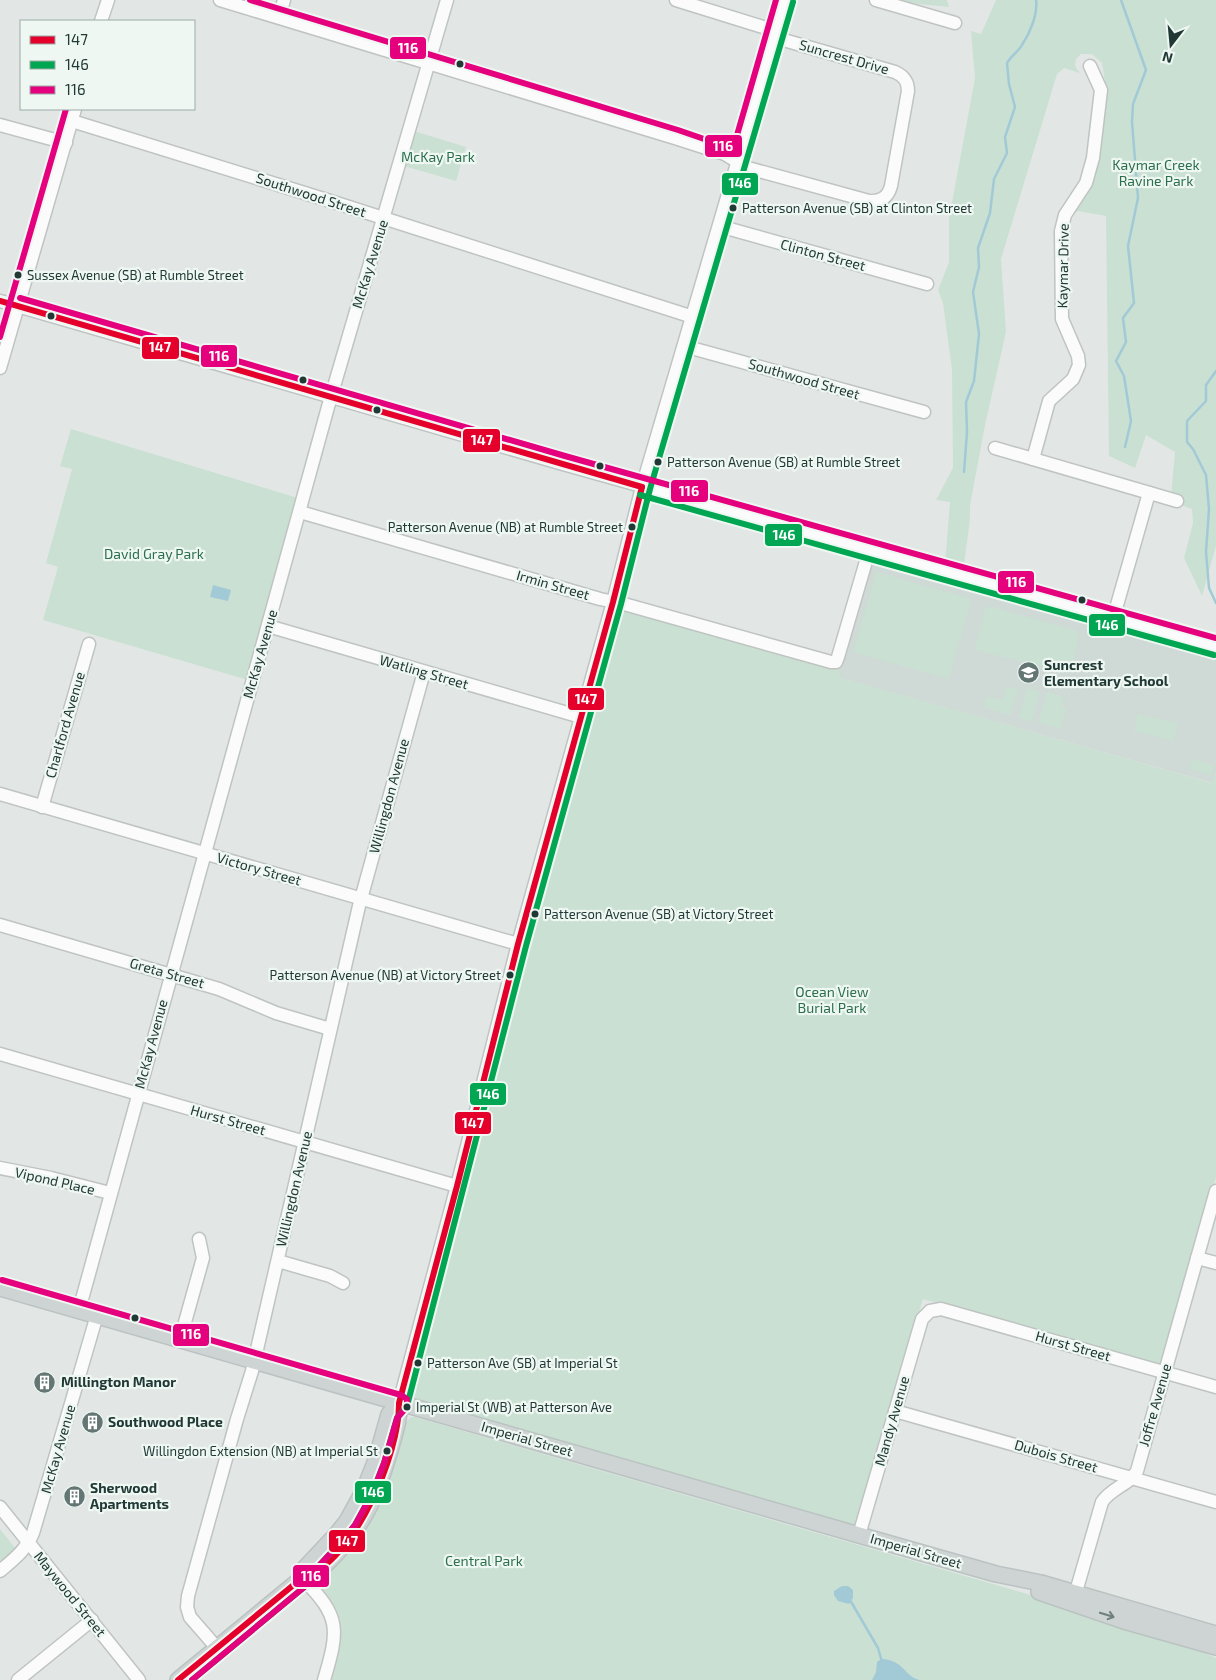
<svg xmlns="http://www.w3.org/2000/svg" width="1216" height="1680" font-family="'Exo 2',sans-serif">
<rect width="100%" height="100%" fill="#e2e7e5"/>
<polygon fill="#cfd9d5" points="877,560 1085,619 1092,618 1130,628 1135,632 1216,655 1216,771 1213,783 840,678 839,669 871,565 873,562"/>
<g fill="#cae0d3">
<polygon points="899,0 947,0 949,7 899,2"/>
<path d="M996,0H1216V546L1202,596L1184,558L1193,523L1192,509L1181,505L1171,496L1175,452L1146,435L1135,468L1109,456L1106,216L1072,210L1106,87L1102,63L1092,54H1081L1076,59L1075,66L1080,73L1064,68L1057,74L1001,259L1006,332L985,425L970,505C971,526 965,548 964,570L945,565L950,502L936,500L953,468L952,370L943,303L938,290L949,262V219L975,78L971,31L981,34Z"/>
<polygon points="414,131 466,147 456,181 404,166"/>
<polygon points="71,429 298,498 248,680 43,620 58,567 46,563 72,469 60,466"/>
<polygon points="876,572 972,599 949,679 853,652"/>
<polygon points="988,606 1077,631 1079,635 1071,673 974,650 985,609"/>
<polygon points="619,609 628,609 839,669 841,678 1212,783 1216,771 1216,1177 1193,1262 1162,1362 1153,1366 923,1299 858,1521 855,1524 851,1524 419,1400 413,1396 439,1278 507,1009 616,611"/>
<polygon points="1006,686 1018,689 1011,715 984,708 986,697 1003,700"/>
<polygon points="1027,688 1040,692 1032,722 1019,718"/>
<polygon points="1047,692 1064,697 1062,706 1067,708 1061,729 1038,722"/>
<polygon points="1137,714 1178,723 1174,741 1134,731"/>
<polygon points="1192,759 1214,765 1212,775 1189,769"/>
<path d="M411,1417H415L1024,1593L1102,1620L1191,1647L1216,1658V1680H330C337,1658 346,1634 337,1611C332,1600 317,1589 318,1577L383,1493L406,1422Z"/>
<polygon points="0,1529 16,1549 0,1563"/>
</g>
<g fill="#a2cad6">
<polygon points="213,585 231,590 228,601 210,597"/>
<polygon points="842,1586 848,1586 853,1590 853,1598 849,1604 838,1601 834,1595 834,1591"/>
<path d="M881,1659C905,1660 904,1677 920,1680H872L876,1672L877,1662Z"/>
</g>
<g fill="none" stroke-linecap="round" stroke-linejoin="round">
<g stroke="#a2cad6" stroke-width="2.5">
<polyline points="1121,0 1146,70 1133,104 1132,122 1138,198 1128,246 1134,303 1123,318 1126,342 1116,361 1124,376 1131,421 1125,447"/>
<polyline points="1216,371 1206,385 1206,401 1187,421 1187,442 1193,449 1206,475 1209,509 1206,552 1209,588 1216,603"/>
<path d="M964,472L967,432L966,402L974,381L979,334L973,292L979,267L978,248L990,213L994,179L1007,153L1005,137L1015,107L1009,84L1007,63C1011,56 1018,52 1022,45C1030,33 1038,14 1036,0"/>
<polyline points="850,1600 878,1648 882,1662"/>
</g>
<defs>
<g id="minor">
<path d="M220,0L675,138L725,154L748,168L869,201C881,202 888,197 891,186L908,91C908,81 904,76 895,72L787,41L763,27L676,0"/>
<polyline points="876,0 955,23"/>
<polyline points="279,17 284,0"/>
<polyline points="101,21 108,0"/>
<polyline points="72,121 327,200 693,317"/>
<polyline points="0,125 66,143"/>
<polyline points="719,226 927,284"/>
<polyline points="0,301 563,464 1216,647"/>
<polyline points="684,346 924,412"/>
<polyline points="0,368 75,109"/>
<polyline points="995,448 1177,501"/>
<polyline points="1033,459 1049,401 1073,379 1079,365 1078,356 1062,319 1061,231 1065,215 1086,183 1093,158 1101,90 1090,66"/>
<polyline points="300,512 600,599 624,604 831,662 836,662 838,657 869,551"/>
<polyline points="1113,619 1149,493"/>
<polyline points="268,626 581,717"/>
<polyline points="0,794 518,944"/>
<polyline points="42,807 89,644"/>
<polyline points="0,925 219,989 276,1013 330,1029"/>
<polyline points="0,1054 457,1186"/>
<polyline points="0,1168 51,1178 110,1193"/>
<polyline points="1197,1258 1216,1263"/>
<polyline points="278,1261 330,1276 343,1283"/>
<polyline points="79,1310 328,407 447,0"/>
<polyline points="180,1340 203,1258 199,1239"/>
<polyline points="399,1403 457,1186 518,944 613,602 642,487 785,0"/>
<polyline points="895,1411 1216,1502"/>
<polyline points="0,1507 139,1680"/>
<polyline points="859,1535 922,1319 930,1311 941,1309 1216,1387"/>
<path d="M0,1571C14,1559 26,1550 33,1533L97,1315"/>
<path d="M302,1578C341,1617 339,1629 324,1680"/>
<path d="M1073,1602L1102,1502C1111,1488 1129,1485 1137,1471L1216,1191"/>
<polyline points="217,1648 190,1617 187,1607 188,1596 237,1419 252,1371 359,906 424,672"/>
<polyline points="18,1680 92,1620"/>
</g>
<g id="major">
<polyline points="0,1288 866,1537 996,1574 1041,1583 1216,1634"/>
<polyline points="302,1578 305,1568 336,1535 347,1521 364,1490 376,1460 389,1414 399,1403"/>
<polyline points="1039,1592 1124,1621 1216,1647"/>
<path d="M178,1680L302,1578C316,1575 326,1565 336,1554C367,1520 378,1492 391,1447C395,1432 400,1419 399,1403"/>
</g>
</defs>
<use href="#minor" stroke="#bfc4c2" stroke-width="15"/>
<use href="#major" stroke="#bbc3c2" stroke-width="18"/>
<use href="#minor" stroke="#fbfbfb" stroke-width="12"/>
<use href="#major" stroke="#cdd4d3" stroke-width="15"/>
<defs>
<g id="bus-1">
<polyline points="0,301 642,487"/>
<path d="M178,1680L302,1578C354,1563 400,1453 399,1403L457,1186L518,944L613,602L642,487"/>
</g>
<g id="bus-2">
<polyline points="640,495 1214,655"/>
<polyline points="192,1680 308,1584 313,1572 342,1541 355,1525 372,1494 384,1463 397,1418 407,1406 526,946 621,604 650,489 793,2"/>
</g>
<g id="bus-3">
<polyline points="250,0 678,130 733,149 776,0"/>
<polyline points="20,298 565,456 1216,638"/>
<polyline points="0,337 66,109"/>
<polyline points="2,1280 401,1395 407,1399 407,1407 397,1418 384,1463 372,1494 355,1525 342,1541 313,1572 308,1584 192,1680"/>
</g>
</defs>
<use href="#bus-1" stroke="#eff7f3" stroke-width="10"/>
<use href="#bus-2" stroke="#eff7f3" stroke-width="10"/>
<use href="#bus-3" stroke="#eff7f3" stroke-width="10"/>
<use href="#bus-1" stroke="#e4002b" stroke-width="6"/>
<use href="#bus-2" stroke="#00a651" stroke-width="6"/>
<use href="#bus-3" stroke="#e5007d" stroke-width="6"/>
</g>
<defs><path id="oneway-shaft" d="M-6 0H5M1.5-3L5.5 0L1.5 3" fill="none" stroke-width="1.6" stroke-linecap="round" stroke-linejoin="round" transform="scale(1.25)"/></defs>
<use stroke="#6e7f7c" href="#oneway-shaft" transform="translate(1107 1615) rotate(17)"/>
<defs>
<symbol id="school-disc" viewBox="-11 -11 22 22"><circle r="9.5" fill="#647673" stroke="#eff7f3"/><path d="M0-5L7-2L0 1L-7-2ZM-4 1L0 2.5L4 1V4Q0 6-4 4Z" fill="#fff"/></symbol>
<symbol id="building-disc" viewBox="-11 -11 22 22"><circle r="9.5" fill="#647673" stroke="#eff7f3"/><path d="M-4-6H4V6H1V3H-1V6H-4ZM-2.5-4.3h1.7v1.8h-1.7ZM.8-4.3h1.7v1.8H.8ZM-2.5-1h1.7V.8h-1.7ZM.8-1h1.7V.8H.8Z" fill="#fff"/></symbol>
</defs>
<g fill-rule="evenodd">
<use href="#school-disc" x="1016" y="660" width="25" height="25"/>
<use href="#building-disc" x="32" y="1370" width="25" height="25"/>
<use href="#building-disc" x="80" y="1410" width="25" height="25"/>
<use href="#building-disc" x="62" y="1484" width="25" height="25"/>
</g>
<g fill="#203935" stroke="#eff7f3" stroke-width="2">
<circle cx="460" cy="64" r="4.5"/>
<circle cx="733" cy="208" r="4.5"/>
<circle cx="18" cy="275" r="4.5"/>
<circle cx="51" cy="316" r="4.5"/>
<circle cx="303" cy="380" r="4.5"/>
<circle cx="377" cy="410" r="4.5"/>
<circle cx="658" cy="462" r="4.5"/>
<circle cx="600" cy="466" r="4.5"/>
<circle cx="632" cy="527" r="4.5"/>
<circle cx="1082" cy="600" r="4.5"/>
<circle cx="535" cy="914" r="4.5"/>
<circle cx="510" cy="975" r="4.5"/>
<circle cx="135" cy="1318" r="4.5"/>
<circle cx="418" cy="1363" r="4.5"/>
<circle cx="407" cy="1407" r="4.5"/>
<circle cx="387" cy="1451" r="4.5"/>
</g>
<g text-anchor="middle" stroke-width="4.5" stroke-linejoin="round" paint-order="stroke">
<g font-size="13" fill="#203935" stroke="#eff7f3" text-anchor="start">
<text x="742" y="213">Patterson Avenue (SB) at Clinton Street</text>
<text x="27" y="280">Sussex Avenue (SB) at Rumble Street</text>
<text x="667" y="467">Patterson Avenue (SB) at Rumble Street</text>
<text x="623" y="532" text-anchor="end">Patterson Avenue (NB) at Rumble Street</text>
<text x="544" y="919">Patterson Avenue (SB) at Victory Street</text>
<text x="501" y="980" text-anchor="end">Patterson Avenue (NB) at Victory Street</text>
<text x="427" y="1368">Patterson Ave (SB) at Imperial St</text>
<text x="416" y="1412">Imperial St (WB) at Patterson Ave</text>
<text x="378" y="1456" text-anchor="end">Willingdon Extension (NB) at Imperial St</text>
</g>
<g font-size="14" fill="#203935" stroke="#eff7f3">
<text transform="translate(844 57) rotate(16)" y="5">Suncrest Drive</text>
<text transform="translate(311 195) rotate(18)" y="5">Southwood Street</text>
<text transform="translate(823 255) rotate(15)" y="5">Clinton Street</text>
<text transform="translate(370 264) rotate(-73)" y="5">McKay Avenue</text>
<text transform="translate(1063 266) rotate(-89)" y="5">Kaymar Drive</text>
<text transform="translate(804 379) rotate(16)" y="5">Southwood Street</text>
<text transform="translate(553 585) rotate(16)" y="5">Irmin Street</text>
<text transform="translate(260 654) rotate(-74)" y="5">McKay Avenue</text>
<text transform="translate(424 672) rotate(16)" y="5">Watling Street</text>
<text transform="translate(65 725) rotate(-74)" y="5">Charlford Avenue</text>
<text transform="translate(389 796) rotate(-75)" y="5">Willingdon Avenue</text>
<text transform="translate(259 869) rotate(16)" y="5">Victory Street</text>
<text transform="translate(167 973) rotate(16)" y="5">Greta Street</text>
<text transform="translate(151 1044) rotate(-75)" y="5">McKay Avenue</text>
<text transform="translate(228 1120) rotate(16)" y="5">Hurst Street</text>
<text transform="translate(55 1181) rotate(13)" y="5">Vipond Place</text>
<text transform="translate(294 1189) rotate(-77)" y="5">Willingdon Avenue</text>
<text transform="translate(1073 1346) rotate(16)" y="5">Hurst Street</text>
<text transform="translate(1155 1405) rotate(-74)" y="5">Joffre Avenue</text>
<text transform="translate(892 1421) rotate(-74)" y="5">Mandy Avenue</text>
<text transform="translate(527 1439) rotate(16)" y="5">Imperial Street</text>
<text transform="translate(58 1449) rotate(-74)" y="5">McKay Avenue</text>
<text transform="translate(1056 1456) rotate(16)" y="5">Dubois Street</text>
<text transform="translate(916 1551) rotate(16)" y="5">Imperial Street</text>
<text transform="translate(70 1594) rotate(51)" y="5">Maywood Street</text>
</g>
<g font-size="14" fill="#2b6f4c" stroke="#eff7f3">
<text x="438" y="162">McKay Park</text>
<text x="1156" y="170">Kaymar Creek<tspan x="1156" dy="16">Ravine Park</tspan></text>
<text x="154" y="559">David Gray Park</text>
<text x="832" y="997">Ocean View<tspan x="832" dy="16">Burial Park</tspan></text>
<text x="484" y="1566">Central Park</text>
</g>
<g font-size="14" font-weight="bold" fill="#203935" stroke="#eff7f3" text-anchor="start">
<text x="1044" y="670">Suncrest<tspan x="1044" dy="16">Elementary School</tspan></text>
<text x="61" y="1387">Millington Manor</text>
<text x="108" y="1427">Southwood Place</text>
<text x="90" y="1493">Sherwood<tspan x="90" dy="16">Apartments</tspan></text>
</g>
</g>
<g stroke="#eff7f3" stroke-width="2">
<rect x="389" y="36" width="38" height="24" rx="5" fill="#e5007d"/>
<rect x="704" y="134" width="39" height="24" rx="5" fill="#e5007d"/>
<rect x="721" y="172" width="38" height="24" rx="5" fill="#00a651"/>
<rect x="141" y="336" width="39" height="24" rx="5" fill="#e4002b"/>
<rect x="200" y="344" width="38" height="24" rx="5" fill="#e5007d"/>
<rect x="462" y="428" width="39" height="25" rx="5" fill="#e4002b"/>
<rect x="670" y="479" width="39" height="24" rx="5" fill="#e5007d"/>
<rect x="764" y="523" width="39" height="24" rx="5" fill="#00a651"/>
<rect x="997" y="570" width="38" height="24" rx="5" fill="#e5007d"/>
<rect x="1088" y="613" width="38" height="24" rx="5" fill="#00a651"/>
<rect x="567" y="687" width="38" height="24" rx="5" fill="#e4002b"/>
<rect x="469" y="1082" width="38" height="24" rx="5" fill="#00a651"/>
<rect x="454" y="1111" width="38" height="24" rx="5" fill="#e4002b"/>
<rect x="172" y="1323" width="38" height="24" rx="5" fill="#e5007d"/>
<rect x="354" y="1480" width="38" height="24" rx="5" fill="#00a651"/>
<rect x="328" y="1529" width="38" height="24" rx="5" fill="#e4002b"/>
<rect x="292" y="1564" width="38" height="24" rx="5" fill="#e5007d"/>
</g>
<g font-size="14" text-anchor="middle" font-weight="bold" fill="#fff">
<text x="408" y="53">116</text>
<text x="723" y="151">116</text>
<text x="740" y="188">146</text>
<text x="160" y="352">147</text>
<text x="219" y="361">116</text>
<text x="482" y="445">147</text>
<text x="689" y="496">116</text>
<text x="784" y="540">146</text>
<text x="1016" y="587">116</text>
<text x="1107" y="630">146</text>
<text x="586" y="704">147</text>
<text x="488" y="1099">146</text>
<text x="473" y="1128">147</text>
<text x="191" y="1339">116</text>
<text x="373" y="1497">146</text>
<text x="347" y="1546">147</text>
<text x="311" y="1581">116</text>
</g>
<rect x="20" y="20" width="175" height="90" fill="#eff7f3" stroke="#9caba7"/>
<rect x="30" y="36" width="25" height="8" fill="#e4002b" stroke="#9caba7"/>
<text x="65" y="45" font-size="15" fill="#203935">147</text>
<rect x="30" y="61" width="25" height="8" fill="#00a651" stroke="#9caba7"/>
<text x="65" y="70" font-size="15" fill="#203935">146</text>
<rect x="30" y="86" width="25" height="8" fill="#e5007d" stroke="#9caba7"/>
<text x="65" y="95" font-size="15" fill="#203935">116</text>
<g transform="translate(1171 45) rotate(196)" stroke="#eff7f3" stroke-width="4" paint-order="stroke">
<path d="M0-4L9 19L0 12L-9 19Z" fill="#203935"/>
<text y="-8" font-size="14" font-weight="bold" text-anchor="middle" fill="#203935">N</text>
</g>
</svg>
